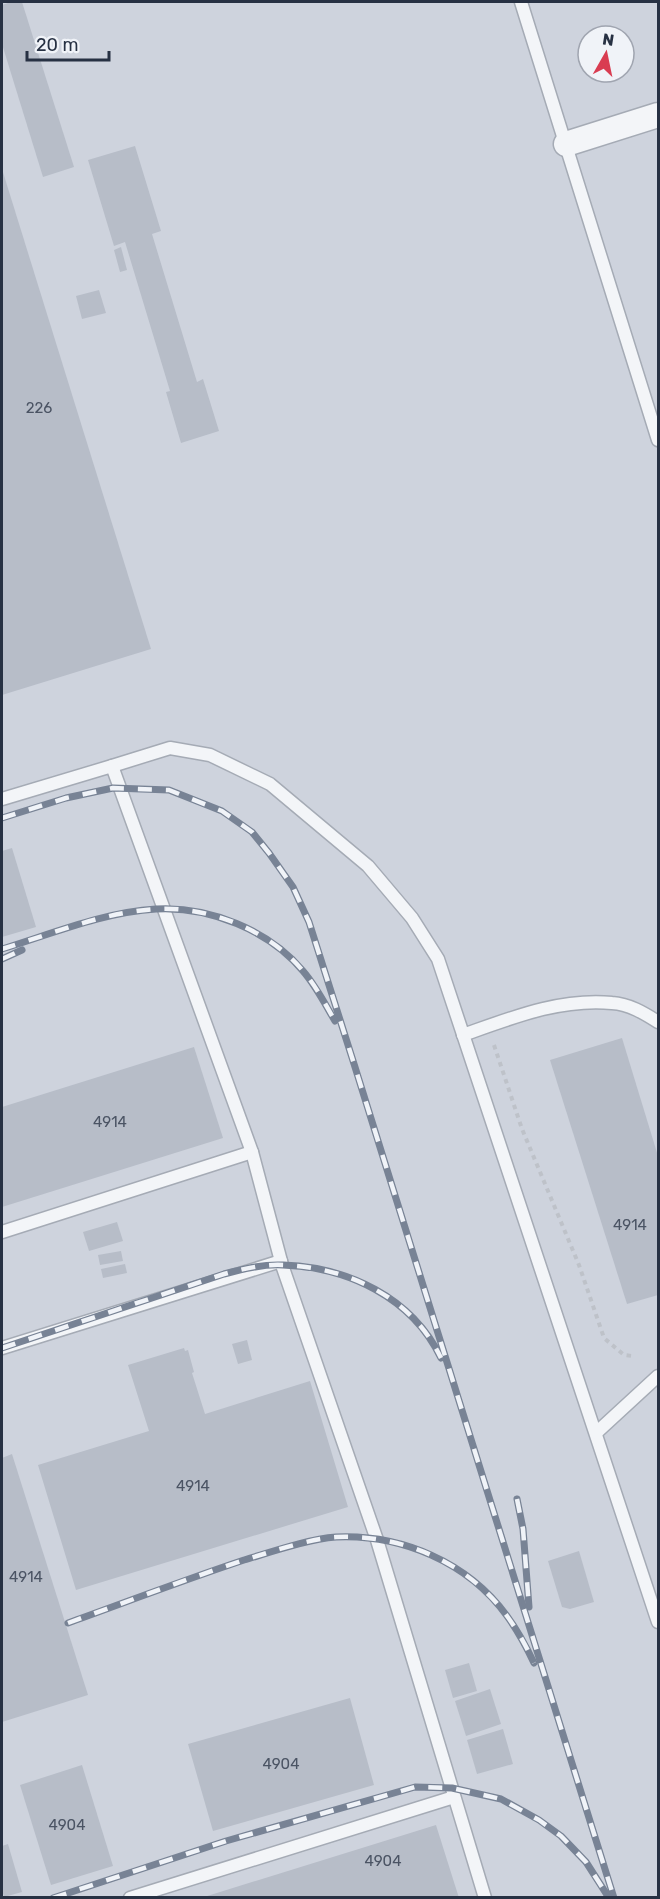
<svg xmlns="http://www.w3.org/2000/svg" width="660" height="1899" font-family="Rubik,sans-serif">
<rect width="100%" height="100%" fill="#e0e4ea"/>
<path fill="#ced3dd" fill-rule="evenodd" d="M2,2H658V1897H2ZM588,36H624V72H588Z"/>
<g fill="#b7bdc8">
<polygon points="11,2 22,2 74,167 43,177 2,44 2,5"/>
<polygon points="135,146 161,231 152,234 197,382 203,379 219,431 181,443 166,392 170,391 125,242 114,246 88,160"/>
<polygon points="2,169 151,649 2,695"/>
<polygon points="121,247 127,270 120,272 114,250"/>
<polygon points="99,290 106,313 82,319 76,296"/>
<polygon points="12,848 36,927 2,937 2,851"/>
<polygon points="622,1038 658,1156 658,1295 627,1304 550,1060"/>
<polygon points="194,1047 223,1138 2,1207 2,1107"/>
<polygon points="117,1222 123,1241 89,1251 83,1232"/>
<polygon points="121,1251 123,1261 100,1265 98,1255"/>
<polygon points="125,1264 127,1273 103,1278 101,1269"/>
<polygon points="247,1340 252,1360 238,1364 232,1344"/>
<polygon points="184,1348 185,1351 188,1350 194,1372 192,1373 205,1414 310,1381 348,1507 76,1590 38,1465 149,1431 128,1365"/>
<polygon points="12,1454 88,1695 2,1722 2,1458"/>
<polygon points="579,1551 594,1602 570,1609 562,1607 548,1561"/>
<polygon points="469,1663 477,1691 453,1698 445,1670"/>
<polygon points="490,1689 501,1724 466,1736 455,1701"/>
<polygon points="350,1698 374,1785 213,1831 188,1744"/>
<polygon points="503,1729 513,1764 477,1774 467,1740"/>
<polygon points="82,1765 113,1866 51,1885 20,1785"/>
<polygon points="436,1825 459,1898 204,1898 204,1897"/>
<polygon points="8,1844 22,1892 4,1897 2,1890 2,1846"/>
</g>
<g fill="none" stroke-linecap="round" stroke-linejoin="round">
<defs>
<g id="lane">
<polyline points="521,2 658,440"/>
<polyline points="112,766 170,748 210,755 270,784 368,866 412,918 438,959 658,1622"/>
<polyline points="2,799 112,766 252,1152 282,1265 377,1540 485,1898"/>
<path d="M463,1035C511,1018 560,998 612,1003C629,1004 644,1013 658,1022"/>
<polyline points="2,1232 252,1152"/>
<polyline points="2,1348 281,1261"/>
<polyline points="596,1433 658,1376"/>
<polyline points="130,1898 454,1797"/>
</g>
<polyline id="street" points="566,144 658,115"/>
</defs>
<use href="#lane" stroke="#a5abb5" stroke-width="15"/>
<use href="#street" stroke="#a5abb5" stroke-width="27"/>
<polyline stroke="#bec2c9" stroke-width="4" stroke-dasharray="4.5 4.5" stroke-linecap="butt" points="494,1045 522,1129 579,1265 604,1338 624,1355 632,1356"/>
<use href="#lane" stroke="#f3f5f8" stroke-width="12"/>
<use href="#street" stroke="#f3f5f8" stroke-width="24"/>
<defs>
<g id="rail">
<polyline points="2,818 66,798 113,788 169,790 222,811 252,832 269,853 293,887 309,922 355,1067 614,1898"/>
<path d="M2,949C51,934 104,912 156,909C209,906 269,930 303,971C316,986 325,1004 335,1021"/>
<polyline points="2,959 22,950"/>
<path d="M2,1348L224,1274C243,1269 263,1264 283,1265C347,1267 412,1297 441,1358"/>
<polyline points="517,1499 523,1529 529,1607"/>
<path d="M68,1623C126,1602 184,1580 244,1560C271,1552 308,1539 336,1537C401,1534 468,1562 507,1616C518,1631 526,1646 534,1663"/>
<polyline points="53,1898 226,1841 415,1787 452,1788 501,1799 539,1820 561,1836 586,1862 609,1898"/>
</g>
</defs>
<use href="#rail" stroke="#788395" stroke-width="7"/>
<use href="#rail" stroke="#f0f3f8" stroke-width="4.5" stroke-dasharray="14" stroke-linecap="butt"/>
</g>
<g text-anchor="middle" stroke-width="6" stroke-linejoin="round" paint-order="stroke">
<g font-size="15" fill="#4b5464">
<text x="39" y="413">226</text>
<text x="110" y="1127">4914</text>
<text x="630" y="1230">4914</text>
<text x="193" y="1491">4914</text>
<text x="26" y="1582">4914</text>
<text x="281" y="1769">4904</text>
<text x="67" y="1830">4904</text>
<text x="383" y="1866">4904</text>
</g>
</g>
<rect width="660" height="1899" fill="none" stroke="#273143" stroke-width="6"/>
<g transform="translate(606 54) rotate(9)"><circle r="28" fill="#f0f3f8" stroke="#a0a5b0" stroke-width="1.5"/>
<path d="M0-4.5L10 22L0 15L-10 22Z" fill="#d93c51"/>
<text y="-9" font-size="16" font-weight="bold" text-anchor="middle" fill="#273143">N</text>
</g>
<path d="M27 51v9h82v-9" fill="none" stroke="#273143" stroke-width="3"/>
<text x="36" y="51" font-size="18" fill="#273143" stroke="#f0f3f8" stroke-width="4.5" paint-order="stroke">20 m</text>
</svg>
